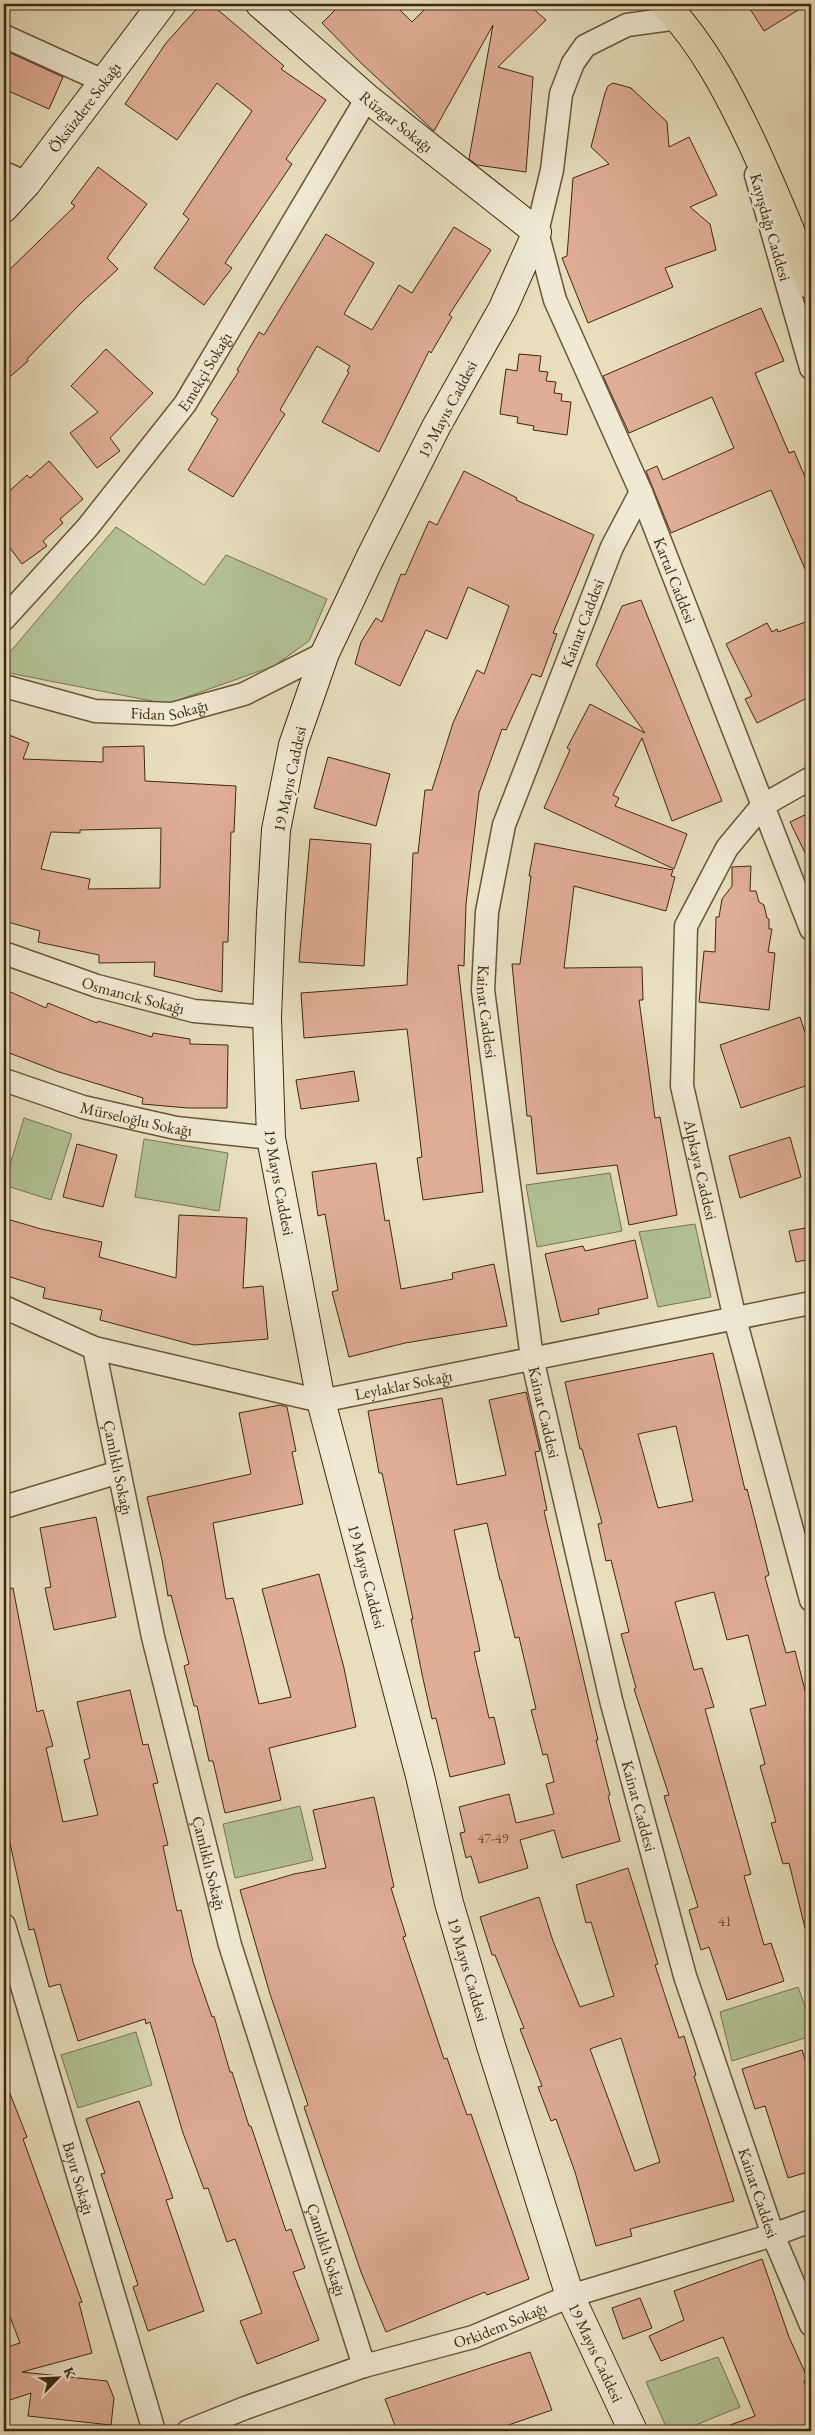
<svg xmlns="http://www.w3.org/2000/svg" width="815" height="2435" font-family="'EB Garamond',serif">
<rect width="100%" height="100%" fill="#e8debd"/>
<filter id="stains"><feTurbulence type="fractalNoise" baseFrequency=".004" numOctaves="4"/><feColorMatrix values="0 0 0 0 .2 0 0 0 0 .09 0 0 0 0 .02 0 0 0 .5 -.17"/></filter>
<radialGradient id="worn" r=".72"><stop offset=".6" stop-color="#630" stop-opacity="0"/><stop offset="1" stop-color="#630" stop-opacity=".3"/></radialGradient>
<g fill="#b2c294" stroke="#787650">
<polygon points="116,527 204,585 226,555 327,599 309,641 274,666 167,704 4,672 4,659"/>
<polygon points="24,1118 72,1134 51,1200 4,1185"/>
<polygon points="144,1139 228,1153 219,1211 135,1197"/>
<polygon points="610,1173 622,1231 537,1247 526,1185"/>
<polygon points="695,1224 711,1297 658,1307 639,1232"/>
<polygon points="300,1806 313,1860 235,1878 223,1824"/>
<polygon points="798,1987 811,2023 811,2036 732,2061 720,2012"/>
<polygon points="136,2032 152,2085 78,2108 61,2055"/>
<polygon points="718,2357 740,2407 681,2431 668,2431 646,2382"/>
</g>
<g fill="#e0ad95" stroke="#3e290d" fill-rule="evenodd">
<polygon points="201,4 211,4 284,66 281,69 326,100 286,159 292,164 225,263 232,268 204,305 154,268 189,219 183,214 252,111 217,83 177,140 125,104 166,43"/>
<polygon points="341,4 394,4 412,22 430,4 528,4 546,20 498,67 533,77 526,172 477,165 469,159 493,25 434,131 360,62 322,23"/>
<polygon points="747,4 808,4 764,31"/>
<polygon points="4,50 63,77 49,109 4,89"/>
<polygon points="613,83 631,88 667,122 669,147 689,137 717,195 690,207 710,224 716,250 665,268 673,287 588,323 562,258 567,256 573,178 609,164 591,147 605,93 608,86"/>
<polygon points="98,167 147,204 107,258 118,269 81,303 27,359 28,361 4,382 4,275 75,206 71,203"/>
<polygon points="454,227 491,250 449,315 452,317 431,353 429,351 379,452 322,422 349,372 347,371 350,366 317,346 280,410 285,414 233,497 188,470 218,419 211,414 239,371 237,370 259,332 264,335 326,234 374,263 344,314 372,330 399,285 412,293"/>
<polygon points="761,308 784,361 755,373 789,453 794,451 811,491 811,583 771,490 671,533 646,471 657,466 663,480 734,448 712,397 629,433 603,376"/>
<polygon points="106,349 153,393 110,438 120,451 97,468 70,433 98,412 71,386"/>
<polygon points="519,354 541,356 539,371 548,372 546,381 556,382 554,393 562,394 561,401 571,402 567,435 533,430 534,426 517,423 518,417 500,414 506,369 517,371"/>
<polygon points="49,461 83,499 60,519 63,523 43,541 47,546 22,564 4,540 4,496 27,475 30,478"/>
<polygon points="464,471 517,498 516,500 594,535 553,633 557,634 541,677 532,674 506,730 502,729 479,793 466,904 464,966 458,965 483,1192 423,1200 417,1158 422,1157 407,1029 304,1038 301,993 407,985 413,853 418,853 425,790 432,790 453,723 477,670 484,674 509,606 468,587 447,639 426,630 400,686 355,664 361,642 376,618 382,622 401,574 405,575 429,521 437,525"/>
<polygon points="641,600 722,801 672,821 642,738 613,795 619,798 615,806 687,834 674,869 544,808 570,750 567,748 590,704 645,733 596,665 622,606"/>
<polygon points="811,620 811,696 757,723 745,699 752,696 726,644 767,623 772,632 777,629 778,632"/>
<path d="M4,733L29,743L23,759L103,762V747L144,746L145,781L236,786L234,832H231L228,942H223L222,992L154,976L155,962L99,963V955L38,942L40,931L4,921ZM161,828L160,888L88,889L90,879L41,869L51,832L80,833V830Z"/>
<polygon points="328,757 390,774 376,826 314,808"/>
<polygon points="811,812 811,865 790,822"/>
<polygon points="310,839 371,844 364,966 299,962"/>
<polygon points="535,843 673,870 671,876 675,877 666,911 574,886 564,968 642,967 643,1000 639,1000 655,1118 660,1117 677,1215 629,1225 617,1165 537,1174 531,1116 527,1116 512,964 520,964 531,876 529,876"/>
<polygon points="751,866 750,891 756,891 759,902 764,905 767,918 769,919 769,929 772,929 768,952 775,953 769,1010 699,1002 704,951 715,952 716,917 719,917 722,899 732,886 732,867"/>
<polygon points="4,989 46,1008 48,1003 97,1023 98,1021 152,1037 153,1033 190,1039 190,1044 228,1045 227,1108 188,1108 142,1104 143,1098 59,1072 4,1051"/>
<polygon points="800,1017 811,1051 811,1084 741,1108 720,1045"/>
<polygon points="354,1071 359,1101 301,1109 296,1080"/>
<polygon points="790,1137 801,1177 740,1198 729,1156"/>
<polygon points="77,1144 117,1155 103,1207 63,1197"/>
<polygon points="376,1163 385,1221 389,1220 401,1289 453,1279 452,1273 494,1264 507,1326 405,1343 349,1357 332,1292 338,1290 325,1214 318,1216 312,1172"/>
<polygon points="179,1215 247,1218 243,1288 263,1286 268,1339 194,1345 100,1320 102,1310 43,1298 45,1288 4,1275 4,1218 41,1229 102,1242 99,1257 176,1278"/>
<polygon points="811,1227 811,1259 796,1262 789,1231"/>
<polygon points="635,1240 648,1298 598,1309 599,1314 561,1322 545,1254 583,1246 585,1251"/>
<path d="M713,1353L745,1490L747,1489L769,1575L765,1577L786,1653L795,1651L811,1714V1927L805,1928L789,1863L783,1864L771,1823L776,1822L760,1766L765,1764L750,1709L766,1705L748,1635L727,1640L714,1592L675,1602L694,1670L702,1668L714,1707L705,1709L751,1874L744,1876L764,1945L771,1943L784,1981L727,2000L709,1947L701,1950L689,1910L698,1907L664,1796L669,1795L634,1689L636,1688L621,1634L629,1632L611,1560L606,1561L598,1524L602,1523L582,1449H580L565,1382ZM676,1426L693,1501L658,1508L638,1434Z"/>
<polygon points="526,1392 540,1451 535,1452 547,1510 544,1511 598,1740 596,1740 610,1795 608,1796 620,1841 562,1858 554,1830 520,1840 528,1868 479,1883 471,1856 466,1858 460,1833 465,1832 459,1807 509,1794 516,1823 554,1814 546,1784 554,1782 547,1754 543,1755 531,1710 536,1709 519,1637 515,1638 501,1580 500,1580 487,1523 454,1530 480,1651 474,1652 489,1718 494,1717 505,1764 450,1777 436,1718 432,1719 422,1674 411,1619 413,1619 382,1473 379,1473 368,1411 442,1398 457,1485 506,1475 489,1400"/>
<polygon points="280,1405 287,1407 296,1451 292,1452 303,1504 213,1523 226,1599 233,1598 259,1704 291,1697 262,1589 319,1574 344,1668 356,1727 269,1748 281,1800 225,1813 213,1761 209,1761 197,1706 194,1706 184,1666 189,1664 171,1595 168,1596 162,1560 147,1497 251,1474 239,1413"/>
<polygon points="96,1517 116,1617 54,1630 45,1588 51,1587 40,1528"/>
<polygon points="13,1588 37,1712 43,1710 53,1746 46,1748 63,1822 98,1815 84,1760 90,1758 77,1702 130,1690 143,1745 148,1744 158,1783 153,1784 168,1845 163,1846 177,1911 181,1910 193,1962 212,2017 214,2016 230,2072 232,2072 249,2126 251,2126 286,2231 291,2229 305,2268 293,2272 319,2340 257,2364 240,2321 262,2313 235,2239 227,2242 208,2188 204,2189 183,2133 150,2022 146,2024 145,2019 78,2041 60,1984 49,1987 34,1929 29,1930 4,1816 4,1589"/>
<polygon points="374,1797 394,1887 391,1888 406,1936 403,1937 444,2059 447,2058 467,2115 471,2114 529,2279 487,2295 485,2292 386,2332 361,2272 304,2107 308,2105 270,1994 240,1890 294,1874 326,1868 313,1810"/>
<path d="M628,1868L658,1964L655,1965L679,2038L684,2036L696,2075L694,2076L734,2201L630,2229L632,2236L596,2246L575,2172L556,2119L551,2121L538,2087L542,2086L520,2029L524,2028L495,1955H492L480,1917L539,1897L553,1941L580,2007L614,1996L591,1922L586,1923L576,1885ZM621,2038L660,2162L635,2171L590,2049Z"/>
<polygon points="802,2050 811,2079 811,2171 788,2178 765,2106 755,2109 742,2069"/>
<polygon points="5,2081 27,2137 23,2139 82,2302 79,2303 92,2353 22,2372 107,2381 114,2398 111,2425 28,2416 31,2393 4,2402 4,2348 20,2343 4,2301"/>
<polygon points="139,2101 173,2198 166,2200 204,2311 148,2331 133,2287 138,2285 101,2174 105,2173 86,2119"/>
<polygon points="762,2259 789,2337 808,2379 804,2381 811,2399 811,2431 719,2431 719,2429 755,2416 723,2337 661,2361 649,2336 684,2320 674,2291"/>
<polygon points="640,2298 652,2328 623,2339 612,2308"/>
<polygon points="530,2352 552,2410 491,2431 397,2431 385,2399"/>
</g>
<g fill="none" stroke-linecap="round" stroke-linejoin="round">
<defs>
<g id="street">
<path id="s1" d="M678,18L627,25L585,46L573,63L561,94L552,170L537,232L555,300L641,492L811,929"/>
<polyline points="4,36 103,81"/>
<polyline points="4,173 27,183"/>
<polyline points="756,175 811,368"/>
<path id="s2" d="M641,492L612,547L504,825L487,912L483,990L532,1358L611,1700L685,1976L773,2235L811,2325"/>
<path id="s3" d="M4,619L87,528L185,404L367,98"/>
<path id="s4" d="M4,686L95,711L172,714L244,694L325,653"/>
<path id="s5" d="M811,778L762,806L727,848L686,926L682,1086L735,1319L811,1600"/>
<path id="s6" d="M4,953L97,986L194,1011L267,1017"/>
<path id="s7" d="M4,1080L83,1107L176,1128L271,1138"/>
<path id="s8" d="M4,1307L94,1348L321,1401L811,1303"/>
<path id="s9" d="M94,1348L153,1637L230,1945L364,2366"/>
<polyline points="4,1507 119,1472"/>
<path id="s10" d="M4,1925L154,2431"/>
<path id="s11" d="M188,2431L245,2408L364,2366L473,2337L570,2296L773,2235L811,2221"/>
</g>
<g id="secondary">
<path id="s12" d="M260,4L367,98L537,232L503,308L436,427L371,556L325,653L293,745L276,830L271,914L267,1017L271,1138L321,1401L420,1776L449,1903L491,2046L570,2296L633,2431"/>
<path id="s13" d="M4,208L27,183L162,4"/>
</g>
<path id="primary" d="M665,4C704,45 729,94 753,145C774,191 794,237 811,285"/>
</defs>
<use href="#street" stroke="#685639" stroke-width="25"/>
<use href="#secondary" stroke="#3e290d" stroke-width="30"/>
<use href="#primary" stroke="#3e290d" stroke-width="30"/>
<polyline stroke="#3e290d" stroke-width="3" stroke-dasharray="4 2.5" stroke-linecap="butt" points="586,5 587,4"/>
<use href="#street" stroke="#f0ead4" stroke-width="22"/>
<use href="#secondary" stroke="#f0ead4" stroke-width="28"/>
<use href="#primary" stroke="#e8debd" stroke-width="28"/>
</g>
<g text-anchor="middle" stroke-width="5" stroke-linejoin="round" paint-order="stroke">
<g font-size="14" fill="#664a2f">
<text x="493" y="1843">47-49</text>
<text x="725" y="1926">41</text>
</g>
<g font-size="16" fill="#3e290d" stroke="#f0ead4">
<text dy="6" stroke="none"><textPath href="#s13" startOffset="129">Öksüzdere Sokağı</textPath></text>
<text dy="6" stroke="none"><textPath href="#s12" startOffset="180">Rüzgar Sokağı</textPath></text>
<text transform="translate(771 227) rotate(74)" y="6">Kayışdağı Caddesi</text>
<text dy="6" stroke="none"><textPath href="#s3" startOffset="319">Emekçi Sokağı</textPath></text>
<text transform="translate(447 409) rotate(-62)" y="6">19 Mayıs Caddesi</text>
<text dy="6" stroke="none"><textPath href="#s1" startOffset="668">Kartal Caddesi</textPath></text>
<text transform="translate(582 623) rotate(-69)" y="6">Kainat Caddesi</text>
<text dy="6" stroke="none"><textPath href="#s4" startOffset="169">Fidan Sokağı</textPath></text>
<text transform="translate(289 779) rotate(-78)" y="6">19 Mayıs Caddesi</text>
<text dy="6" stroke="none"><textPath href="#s6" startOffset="136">Osmancık Sokağı</textPath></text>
<text dy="6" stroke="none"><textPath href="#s2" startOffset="549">Kainat Caddesi</textPath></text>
<text dy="6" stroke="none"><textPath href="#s7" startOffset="138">Mürseloğlu Sokağı</textPath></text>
<text dy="6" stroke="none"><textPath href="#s5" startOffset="445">Alpkaya Caddesi</textPath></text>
<text dy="6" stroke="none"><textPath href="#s12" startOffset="1368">19 Mayıs Caddesi</textPath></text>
<text dy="6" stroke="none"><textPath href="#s8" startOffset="416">Leylaklar Sokağı</textPath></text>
<text dy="6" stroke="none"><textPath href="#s2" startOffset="954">Kainat Caddesi</textPath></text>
<text dy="6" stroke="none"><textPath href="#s9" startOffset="122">Çamlıklı Sokağı</textPath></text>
<text dy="6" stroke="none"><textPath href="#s12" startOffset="1772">19 Mayıs Caddesi</textPath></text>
<text dy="6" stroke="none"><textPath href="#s2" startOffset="1359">Kainat Caddesi</textPath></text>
<text dy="6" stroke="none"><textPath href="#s9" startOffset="528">Çamlıklı Sokağı</textPath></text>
<text dy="6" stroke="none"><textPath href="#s12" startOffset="2178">19 Mayıs Caddesi</textPath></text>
<text dy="6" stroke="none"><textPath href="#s10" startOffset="264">Bayır Sokağı</textPath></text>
<text dy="6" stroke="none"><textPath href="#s2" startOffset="1764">Kainat Caddesi</textPath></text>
<text dy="6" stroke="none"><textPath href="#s9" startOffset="932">Çamlıklı Sokağı</textPath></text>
<text dy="6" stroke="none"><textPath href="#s11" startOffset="330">Orkidem Sokağı</textPath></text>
<text dy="6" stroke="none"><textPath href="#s12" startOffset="2582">19 Mayıs Caddesi</textPath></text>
</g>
</g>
<rect width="815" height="2435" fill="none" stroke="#e8debd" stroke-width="20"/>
<rect x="5" y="5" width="805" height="2425" fill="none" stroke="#3e290d" stroke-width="2.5"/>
<rect x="10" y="10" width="795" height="2415" fill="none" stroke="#3e290d"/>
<g transform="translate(58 2378) rotate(66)" stroke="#f0ead4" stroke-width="4" paint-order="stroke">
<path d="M0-4L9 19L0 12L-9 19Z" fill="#3e290d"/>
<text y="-8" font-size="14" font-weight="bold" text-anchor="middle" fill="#3e290d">K</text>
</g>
<rect width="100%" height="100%" filter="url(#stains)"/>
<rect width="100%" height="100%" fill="url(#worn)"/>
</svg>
